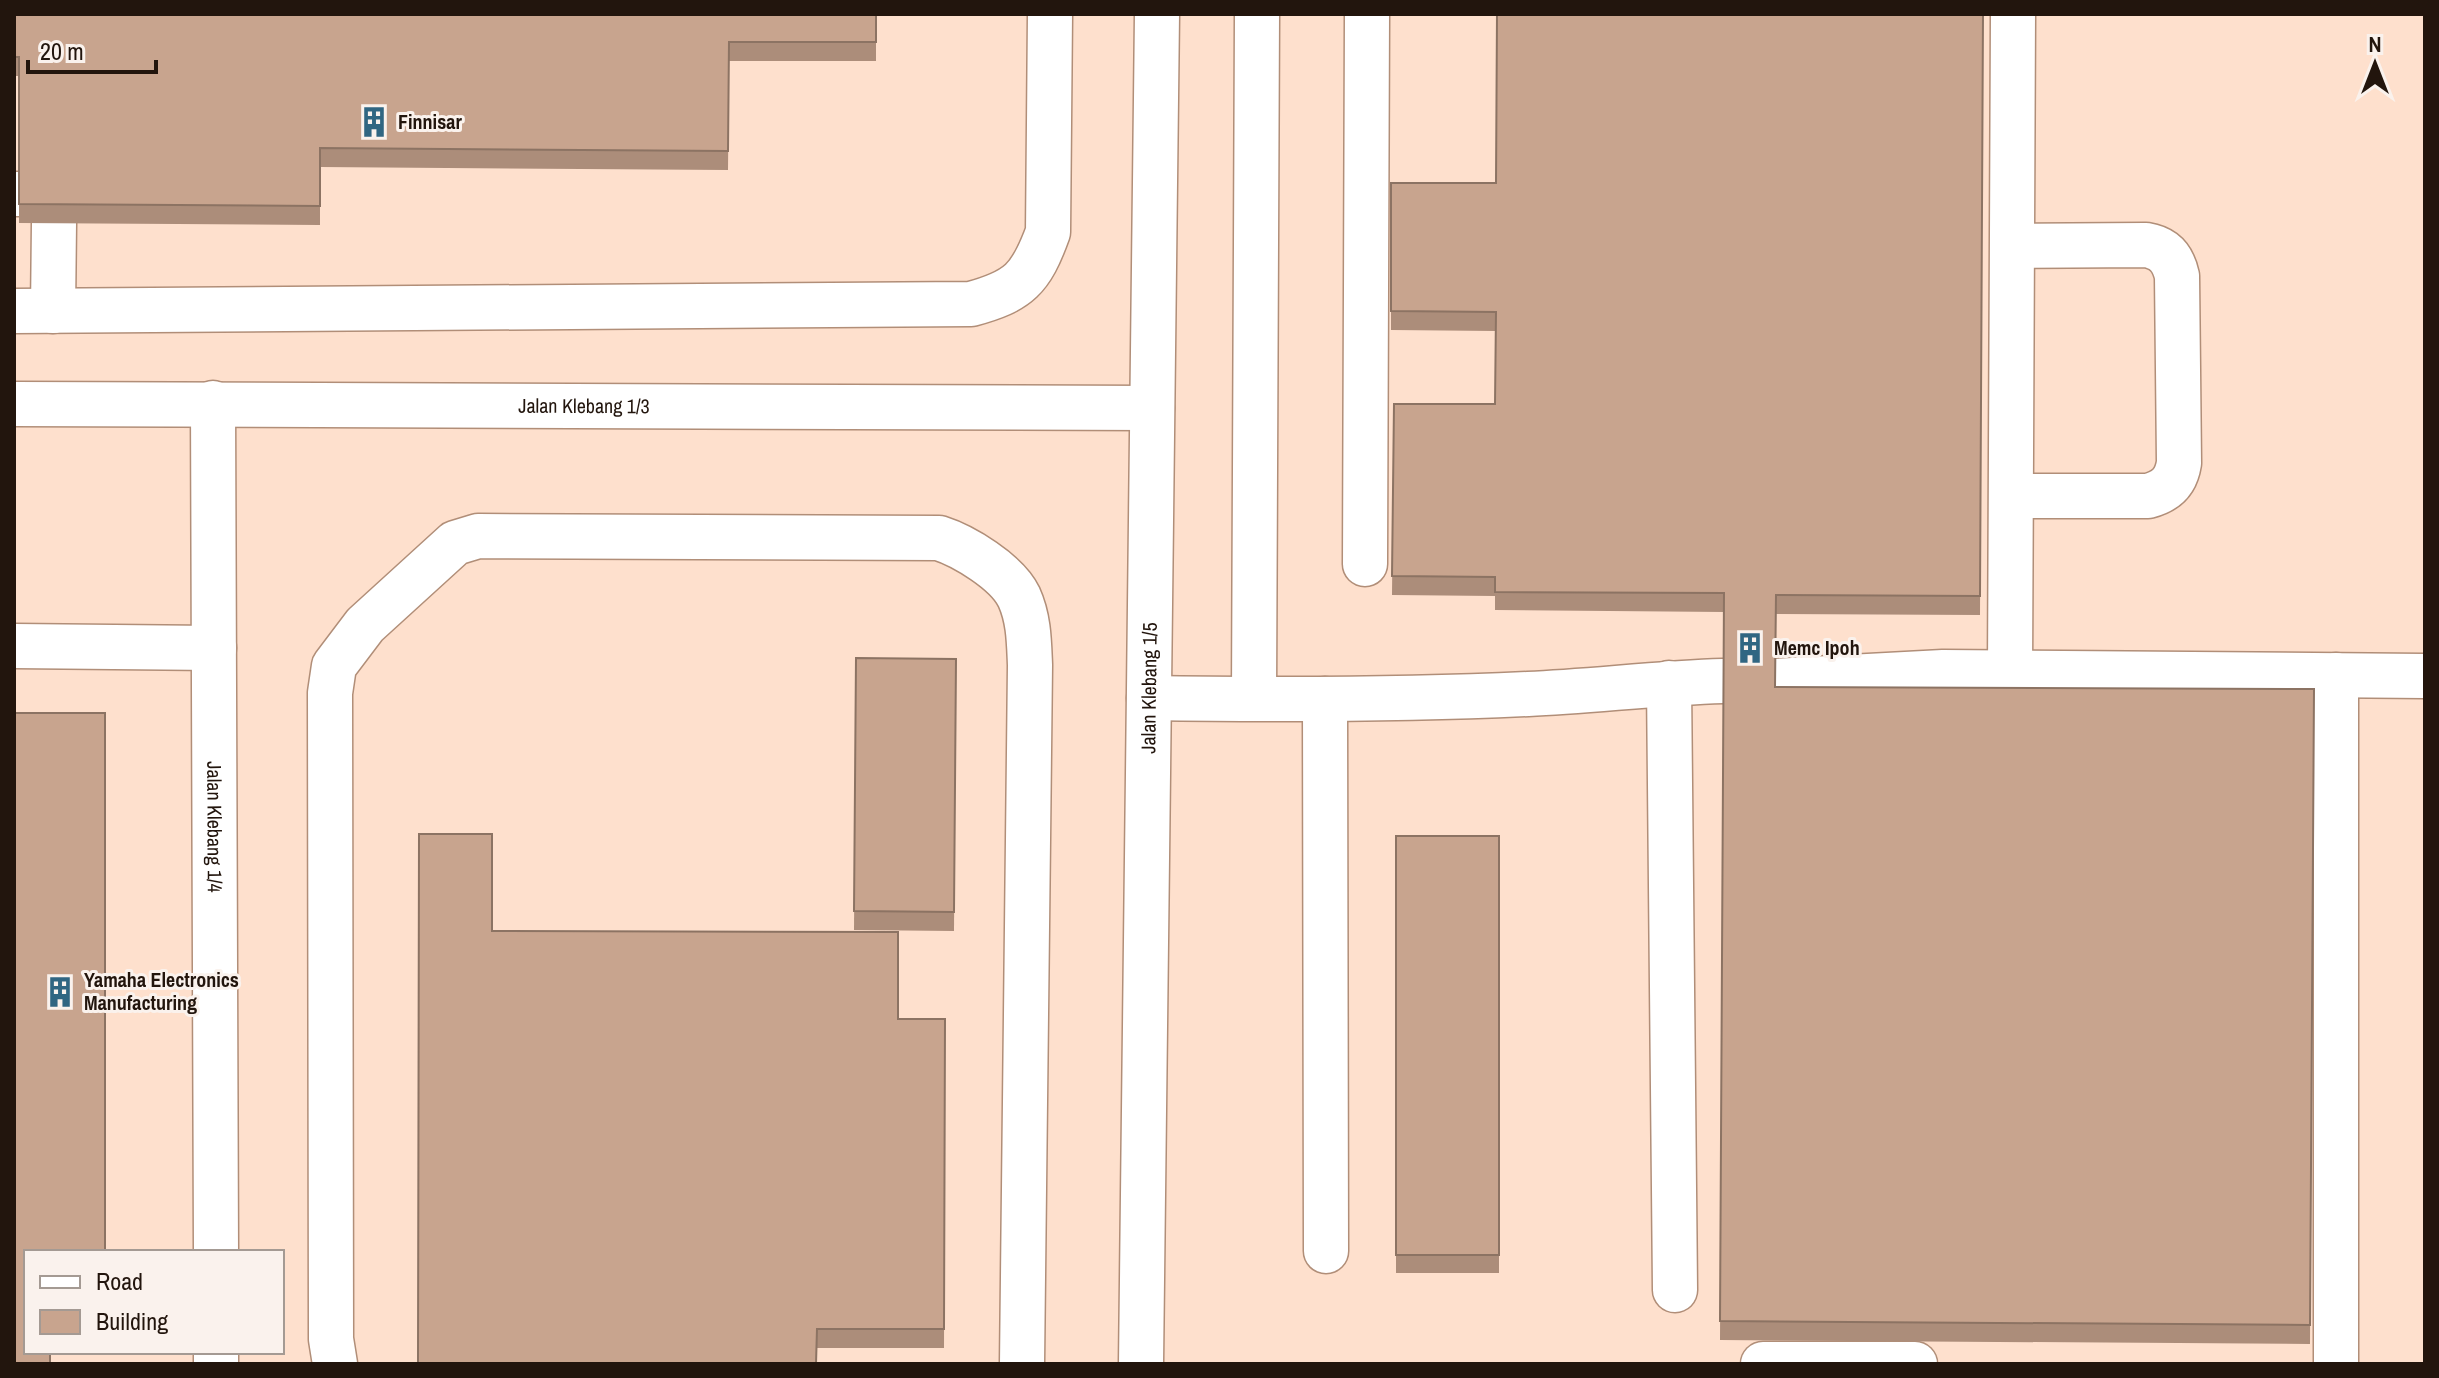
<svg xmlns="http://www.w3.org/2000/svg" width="2439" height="1378" font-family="'Archivo Narrow',sans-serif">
<rect width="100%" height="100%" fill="#fee0cd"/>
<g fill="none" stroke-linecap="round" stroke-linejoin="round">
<defs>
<g id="minor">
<polyline points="14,194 19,194"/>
<path d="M14,311L971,304C1019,291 1031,279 1048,232L1050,14"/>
<polyline points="53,311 54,223"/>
<path id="s1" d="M213,403L216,1252"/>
<path id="s2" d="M14,404L1152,408"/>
<path d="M2012,496H2148C2167,491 2176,482 2179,463L2177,276C2173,258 2164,248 2146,245L2014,246"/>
<polyline points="1365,564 1367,14"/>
<polyline points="14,646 214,648"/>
<polyline points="2010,672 2013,14"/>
<polyline points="2336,675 2336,1364"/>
<polyline points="1775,681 1943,672 2425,676"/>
<polyline points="1669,683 1675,1290"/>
<path d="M1149,698C1275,700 1402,700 1528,694C1593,691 1658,683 1723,681"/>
<polyline points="1254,698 1257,14"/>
<polyline points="1325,699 1326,1251"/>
<polyline points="216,1352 216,1364"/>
<path d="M335,1364L331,1339L330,693L334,666L365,625L455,543L478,536L939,538C964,546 1007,572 1019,597C1029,619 1029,642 1030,665L1022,1364"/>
<path id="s3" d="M1141,1364L1157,14"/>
<polyline points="1763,1364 1915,1364"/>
</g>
</defs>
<use href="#minor" stroke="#b18e78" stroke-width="47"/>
<use href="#minor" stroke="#fff" stroke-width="44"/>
</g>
<g fill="#ac8d7a">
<polygon points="14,14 876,14 876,61 729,61 728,170 320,167 320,225 19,223 19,76 14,76"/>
<polygon points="1983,14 1980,615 1776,614 1775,687 2314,689 2310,1344 1720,1340 1724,612 1495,610 1495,596 1392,595 1394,404 1495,404 1496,331 1391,330 1391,311 1496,183"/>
<polygon points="856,658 956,659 954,931 854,930"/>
<rect x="1396" y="836" width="103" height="437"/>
<polygon points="492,931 898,1019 945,1019 944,1348 817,1348"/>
</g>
<g fill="#c8a48e" stroke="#8c7363" stroke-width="2">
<polygon points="14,14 876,14 876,42 729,42 728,151 320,148 320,206 19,204 19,57 14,57"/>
<polygon points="1497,14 1983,14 1980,596 1776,595 1775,687 2314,689 2310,1325 1720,1321 1724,593 1495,592 1495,577 1392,576 1394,404 1495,404 1496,312 1391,311 1391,183 1496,183"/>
<polygon points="856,658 956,659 954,912 854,911"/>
<polygon points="14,713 105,713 105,1252 26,1252 26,1352 50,1352 50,1364 14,1364"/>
<polygon points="419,834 492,834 492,931 898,932 898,1019 945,1019 944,1329 817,1329 816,1364 418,1364"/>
<rect x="1396" y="836" width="103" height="419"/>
</g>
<defs>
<symbol id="building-bare" viewBox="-9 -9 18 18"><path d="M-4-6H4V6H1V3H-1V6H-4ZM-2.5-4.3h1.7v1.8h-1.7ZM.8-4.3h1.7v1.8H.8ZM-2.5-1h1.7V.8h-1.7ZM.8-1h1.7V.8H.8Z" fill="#306682" stroke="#faf2ed" stroke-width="2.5" paint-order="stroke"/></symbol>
</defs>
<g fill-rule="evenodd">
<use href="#building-bare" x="352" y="100" width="44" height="44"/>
<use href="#building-bare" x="1728" y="626" width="44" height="44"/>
<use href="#building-bare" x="38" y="970" width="44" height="44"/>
</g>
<g text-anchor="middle" stroke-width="6" stroke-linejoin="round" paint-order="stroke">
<g font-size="20" font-weight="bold" fill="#22150d" stroke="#faf2ed" text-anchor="start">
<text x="398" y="129">Finnisar</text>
<text x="1774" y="655">Memc Ipoh</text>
<text x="84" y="987">Yamaha Electronics<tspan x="84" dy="23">Manufacturing</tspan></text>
</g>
<g font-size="20" fill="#22150d" stroke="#faf2ed">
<text dy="7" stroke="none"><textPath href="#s2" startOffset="570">Jalan Klebang 1/3</textPath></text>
<text dy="7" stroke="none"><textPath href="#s3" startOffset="676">Jalan Klebang 1/5</textPath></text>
<text dy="7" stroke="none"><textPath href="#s1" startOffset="424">Jalan Klebang 1/4</textPath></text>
</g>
</g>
<rect width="2439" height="1378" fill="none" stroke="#22150d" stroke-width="32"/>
<rect x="24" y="1250" width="260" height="104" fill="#faf2ed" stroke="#a49a93" stroke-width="2"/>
<rect x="40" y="1276" width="40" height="12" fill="#ffffff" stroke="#a49a93" stroke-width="2"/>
<text x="96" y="1290" font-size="24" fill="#22150d">Road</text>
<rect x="40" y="1310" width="40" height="24" fill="#c8a48e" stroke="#a49a93" stroke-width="2"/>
<text x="96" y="1330" font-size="24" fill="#22150d">Building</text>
<g transform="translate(2375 64)" stroke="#faf2ed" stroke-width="6" paint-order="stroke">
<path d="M0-6L14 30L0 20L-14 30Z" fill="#22150d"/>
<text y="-12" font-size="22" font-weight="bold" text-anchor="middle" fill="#22150d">N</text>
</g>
<path d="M28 60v12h128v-12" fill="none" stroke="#22150d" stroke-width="4"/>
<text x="40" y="60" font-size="24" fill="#22150d" stroke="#faf2ed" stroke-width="6" paint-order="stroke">20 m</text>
</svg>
